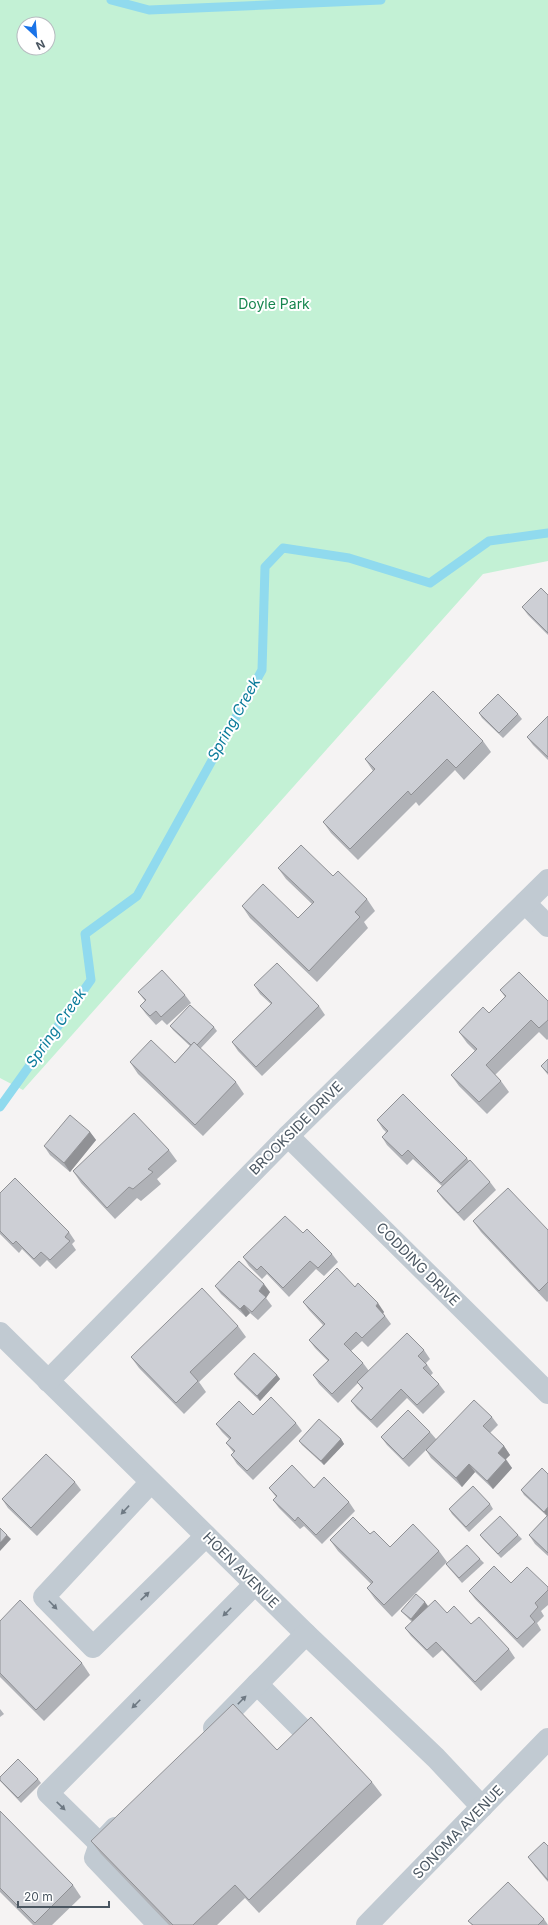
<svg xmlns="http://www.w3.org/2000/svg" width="548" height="1925" font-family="Inter,sans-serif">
<rect width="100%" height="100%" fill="#f5f3f3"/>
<path fill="#c3f1d5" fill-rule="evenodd" d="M0,0H548V561L483,574L23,1090L0,1078ZM24,24H48V48H24Z"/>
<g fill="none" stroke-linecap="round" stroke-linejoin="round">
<g stroke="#90daee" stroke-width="9">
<polyline points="111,0 149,10 381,0"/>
<polyline points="0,1107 91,980 85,934 137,896 262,670 265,567 283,548 349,558 430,583 489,541 548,533"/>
</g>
<g stroke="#c1cad2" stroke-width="22">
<polyline points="525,903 548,926"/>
<polyline points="288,1136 548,1393"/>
<polyline points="0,1333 306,1634 436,1758 482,1807"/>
<polyline points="48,1381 288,1136 548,880"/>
<polyline points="151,1482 44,1597 93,1647 206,1536"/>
<polyline points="257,1684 307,1734"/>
<polyline points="214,1728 306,1634"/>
<polyline points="115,1828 100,1844 48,1793 255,1584"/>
<polyline points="100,1844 95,1858 159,1925"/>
<polyline points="367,1925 548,1739"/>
</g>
</g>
<g fill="#b0b2b7">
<polygon points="548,595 548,635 528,615 522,607"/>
<polygon points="479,713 518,714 522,719 503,738 482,718"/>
<polygon points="548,716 548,760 533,745 527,737"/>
<polygon points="483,741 491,752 464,780 455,770 419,806 416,802 358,860 331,833 323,822 373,771 365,759"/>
<polygon points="278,868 333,876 367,899 375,911 364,922 368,928 317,982 250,918 242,906 298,918 312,904 286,879"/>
<polygon points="254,985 319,1006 325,1015 262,1076 238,1051 232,1042 271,1004 260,994"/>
<polygon points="500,990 548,1001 548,1039 547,1040 539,1032 495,1075 501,1081 509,1092 487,1114 459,1086 451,1075 475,1051 467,1043 459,1032 489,1013 505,997"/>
<polygon points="138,992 185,995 191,1003 167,1025 162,1020 156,1025 146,1014 140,1006 145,1001"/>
<polygon points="170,1026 214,1027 217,1031 200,1049 236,1082 244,1094 203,1136 138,1074 130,1062 175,1063 190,1046 173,1030"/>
<polygon points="548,1059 548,1075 541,1066"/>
<polygon points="377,1120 467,1158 469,1161 490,1182 496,1190 464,1221 443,1199 437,1191 442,1186 413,1159 407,1165 387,1145 382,1137 386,1132 383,1129"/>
<polygon points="90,1132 96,1140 70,1172 50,1155 44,1146"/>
<polygon points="169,1150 177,1161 157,1179 161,1184 141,1201 137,1198 115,1219 81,1183 73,1171"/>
<polygon points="0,1193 69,1232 75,1241 72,1244 76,1250 56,1269 47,1260 40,1267 22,1249 19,1253 0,1234"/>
<polygon points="473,1221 548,1230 548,1301 547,1302 481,1232"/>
<polygon points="303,1233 332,1254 338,1262 324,1276 316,1269 289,1297 267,1274 262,1279 249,1266 243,1257"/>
<polygon points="215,1286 270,1292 266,1298 272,1306 258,1320 250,1313 246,1317 221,1294"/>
<polygon points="355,1287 384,1312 383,1313 391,1324 368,1347 362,1341 351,1351 363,1363 369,1371 424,1350 430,1359 426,1363 433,1373 430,1376 439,1384 445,1392 423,1414 407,1398 377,1428 357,1409 351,1401 362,1389 358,1383 338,1403 319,1384 313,1375 328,1361 315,1348 309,1340 323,1325 309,1310 303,1302"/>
<polygon points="238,1326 246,1337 199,1382 206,1392 184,1414 139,1368 131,1357"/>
<polygon points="234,1374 277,1375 280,1379 260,1401 237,1379"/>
<polygon points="253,1415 296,1423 302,1431 253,1480 237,1464 231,1455 234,1453 226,1443 229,1439 222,1432 216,1424"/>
<polygon points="492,1417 498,1425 490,1433 504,1446 510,1455 506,1459 512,1468 493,1489 475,1472 462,1487 431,1458 426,1450 409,1467 387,1445 381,1437 430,1432 436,1439"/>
<polygon points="341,1439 344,1444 324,1465 302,1445 299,1441"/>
<polygon points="542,1468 547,1516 524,1495 521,1490"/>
<polygon points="75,1482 81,1490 37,1536 8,1508 2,1499"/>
<polygon points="269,1488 314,1488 349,1502 355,1511 322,1544 304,1526 300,1529 279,1508 273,1500 276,1497"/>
<polygon points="490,1504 493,1509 469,1532 452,1514 449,1509"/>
<polygon points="548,1515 548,1556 535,1544 529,1535"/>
<polygon points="370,1534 390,1547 439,1551 447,1562 392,1617 375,1599 367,1588 371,1584 338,1551 330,1540"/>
<polygon points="480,1535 518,1535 522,1539 501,1558 483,1539"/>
<polygon points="480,1559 484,1563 462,1583 449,1568 446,1564"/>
<polygon points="511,1583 548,1587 548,1605 541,1611 544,1616 537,1623 541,1630 523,1648 475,1599 469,1591"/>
<polygon points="428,1606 447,1613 471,1624 509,1649 515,1658 481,1691 442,1650 433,1658 411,1636 405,1628 412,1622 401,1611"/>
<polygon points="0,1621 82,1663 90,1675 44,1721 0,1677"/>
<polygon points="0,1709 4,1714 0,1717"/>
<polygon points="277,1750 372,1782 382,1795 259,1913 245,1898 217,1925 169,1925 101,1854 91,1841"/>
<polygon points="0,1777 38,1779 41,1783 21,1803 2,1783 0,1781"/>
<polygon points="0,1811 73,1885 81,1897 52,1925 33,1925 0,1892"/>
<polygon points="548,1846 548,1882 534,1865 528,1857"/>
<polygon points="544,1919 548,1925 472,1925 468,1921"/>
</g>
<g fill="#909195">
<polygon points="90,1132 96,1140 70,1172 64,1163"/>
<polygon points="264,1284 270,1292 266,1298 259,1291"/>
<polygon points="378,1303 384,1312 382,1315 376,1306"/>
<polygon points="244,1305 250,1313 246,1317 240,1309"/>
<polygon points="277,1375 280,1379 260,1401 257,1396"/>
<polygon points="341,1439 344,1444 324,1465 321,1461"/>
<polygon points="504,1446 510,1455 504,1461 498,1453"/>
<polygon points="506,1460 512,1468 493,1489 487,1481"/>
<polygon points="469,1464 475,1472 462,1487 456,1478"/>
<polygon points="548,1507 548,1515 547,1516 544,1512"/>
<polygon points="7,1535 11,1539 0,1551 0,1543"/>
<polygon points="425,1602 428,1606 414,1623 411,1619"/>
</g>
<g fill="#cdcfd5" stroke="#909195">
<polygon points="541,588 548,595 548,633 522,607"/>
<polygon points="433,691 483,741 456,768 447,759 411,795 408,791 350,849 323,822 375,769 365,759"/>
<polygon points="498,694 518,714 499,733 479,713"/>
<polygon points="548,716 548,757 527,737"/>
<polygon points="301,845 333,876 338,871 367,899 355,912 360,917 309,971 242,906 263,884 298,918 314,902 278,868"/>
<polygon points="277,963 319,1006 256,1067 232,1042 272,1003 254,985"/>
<polygon points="162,970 185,995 161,1017 156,1011 150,1016 140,1006 146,1000 138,992"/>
<polygon points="519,972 548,1001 548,1020 539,1028 531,1020 486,1065 501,1081 479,1102 451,1075 477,1049 459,1032 483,1007 489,1013 506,996 500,990"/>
<polygon points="190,1005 214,1027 197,1045 194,1042 191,1045 170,1026"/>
<polygon points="151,1040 175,1063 194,1042 236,1082 195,1125 130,1062"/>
<polygon points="548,1059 548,1073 541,1066"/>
<polygon points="403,1094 467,1158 441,1183 408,1150 402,1156 382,1137 388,1131 377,1120"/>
<polygon points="134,1113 169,1150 148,1169 153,1172 133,1189 129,1187 107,1208 73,1171"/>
<polygon points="70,1115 90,1132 64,1163 44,1146"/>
<polygon points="470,1160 490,1182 458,1213 437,1191"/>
<polygon points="15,1178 69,1232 65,1237 70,1241 50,1260 41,1252 34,1259 16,1241 13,1244 0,1231 0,1193"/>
<polygon points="508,1188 548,1230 548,1282 539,1291 473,1221"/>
<polygon points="285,1216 303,1233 307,1229 332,1254 318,1268 310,1261 283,1288 261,1266 257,1270 243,1257"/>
<polygon points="239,1261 264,1284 259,1291 266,1297 252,1312 244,1305 240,1309 215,1286"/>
<polygon points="337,1268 355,1287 358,1283 378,1303 376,1306 385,1316 362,1338 356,1332 344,1344 363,1363 332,1394 313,1375 329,1360 309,1340 325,1324 303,1302"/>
<polygon points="202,1288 238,1326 190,1372 198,1381 176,1403 131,1357"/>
<polygon points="407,1333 424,1350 418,1356 427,1365 423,1368 439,1384 417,1405 401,1389 371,1420 351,1401 363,1388 357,1382"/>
<polygon points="254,1353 277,1375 257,1396 234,1374"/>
<polygon points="271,1397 296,1423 247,1471 231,1455 235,1451 226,1443 231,1438 216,1424 239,1401 253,1415"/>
<polygon points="474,1400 492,1417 483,1426 504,1446 498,1453 506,1460 487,1481 469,1464 456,1478 426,1450"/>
<polygon points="408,1410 430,1432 403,1459 381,1437"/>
<polygon points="319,1419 341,1439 321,1461 299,1441"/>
<polygon points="46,1454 75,1482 31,1528 2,1499"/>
<polygon points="292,1465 314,1488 324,1477 349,1502 316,1535 298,1517 295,1521 273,1500 277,1496 269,1488"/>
<polygon points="542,1468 548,1474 548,1507 544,1512 521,1490"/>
<polygon points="473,1486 490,1504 466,1527 449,1509"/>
<polygon points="548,1515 548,1553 529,1535"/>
<polygon points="500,1516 518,1535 498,1554 480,1535"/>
<polygon points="353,1517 370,1534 374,1531 390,1547 413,1524 439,1551 384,1605 367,1588 373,1582 330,1540"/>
<polygon points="0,1528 7,1535 0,1543"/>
<polygon points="467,1545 480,1559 459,1578 446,1564"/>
<polygon points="494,1566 511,1583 527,1567 548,1587 548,1590 535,1603 538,1607 530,1616 535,1622 517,1639 469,1591"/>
<polygon points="416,1594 425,1602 411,1619 401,1611"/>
<polygon points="20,1600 82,1663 36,1710 0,1673 0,1621"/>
<polygon points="435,1600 447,1613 454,1606 471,1624 479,1617 509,1649 475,1682 436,1642 427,1650 405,1628"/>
<polygon points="233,1704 277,1750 311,1717 372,1782 249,1900 235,1885 193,1925 173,1925 91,1841"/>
<polygon points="18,1759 38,1779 18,1798 0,1780 0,1777"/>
<polygon points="0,1811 73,1885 35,1923 0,1888"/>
<polygon points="544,1842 548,1846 548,1880 528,1857"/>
<polygon points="508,1882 544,1919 538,1925 473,1925 468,1921"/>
</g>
<defs><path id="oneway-solid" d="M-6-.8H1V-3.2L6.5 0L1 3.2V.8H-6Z"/></defs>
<g fill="#6e7983">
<use href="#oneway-solid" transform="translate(125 1510) rotate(133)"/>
<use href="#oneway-solid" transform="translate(145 1596) rotate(-44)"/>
<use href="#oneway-solid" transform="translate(53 1605) rotate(46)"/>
<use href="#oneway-solid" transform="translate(227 1612) rotate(135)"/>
<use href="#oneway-solid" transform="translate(242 1700) rotate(-45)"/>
<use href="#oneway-solid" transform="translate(136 1704) rotate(135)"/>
<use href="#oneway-solid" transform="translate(61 1806) rotate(44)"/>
</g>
<g text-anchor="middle" stroke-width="4" stroke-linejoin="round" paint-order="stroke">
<g font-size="14" fill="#17864f" stroke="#fff">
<text x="274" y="309">Doyle Park</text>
</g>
<g font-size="14" fill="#4a5661" stroke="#fff">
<text transform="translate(296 1128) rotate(-45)" y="5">BROOKSIDE DRIVE</text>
<text transform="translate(418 1264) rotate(45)" y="5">CODDING DRIVE</text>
<text transform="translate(241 1570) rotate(45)" y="5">HOEN AVENUE</text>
<text transform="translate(458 1832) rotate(-46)" y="5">SONOMA AVENUE</text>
</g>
<g font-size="15" font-style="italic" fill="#0c7c9b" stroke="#fff">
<text transform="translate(234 719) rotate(-61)" y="5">Spring Creek</text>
<text transform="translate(56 1028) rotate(-55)" y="5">Spring Creek</text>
</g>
</g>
<g transform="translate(36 36) rotate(154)"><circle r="19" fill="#ffffff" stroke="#b7bbc0"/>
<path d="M0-3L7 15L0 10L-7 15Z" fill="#1a73e8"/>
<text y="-6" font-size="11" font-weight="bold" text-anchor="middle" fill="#4a5661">N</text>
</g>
<path d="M18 1901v6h91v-6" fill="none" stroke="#4a5661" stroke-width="2"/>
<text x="24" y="1901" font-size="12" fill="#4a5661" stroke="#ffffff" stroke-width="3" paint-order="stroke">20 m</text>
</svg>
